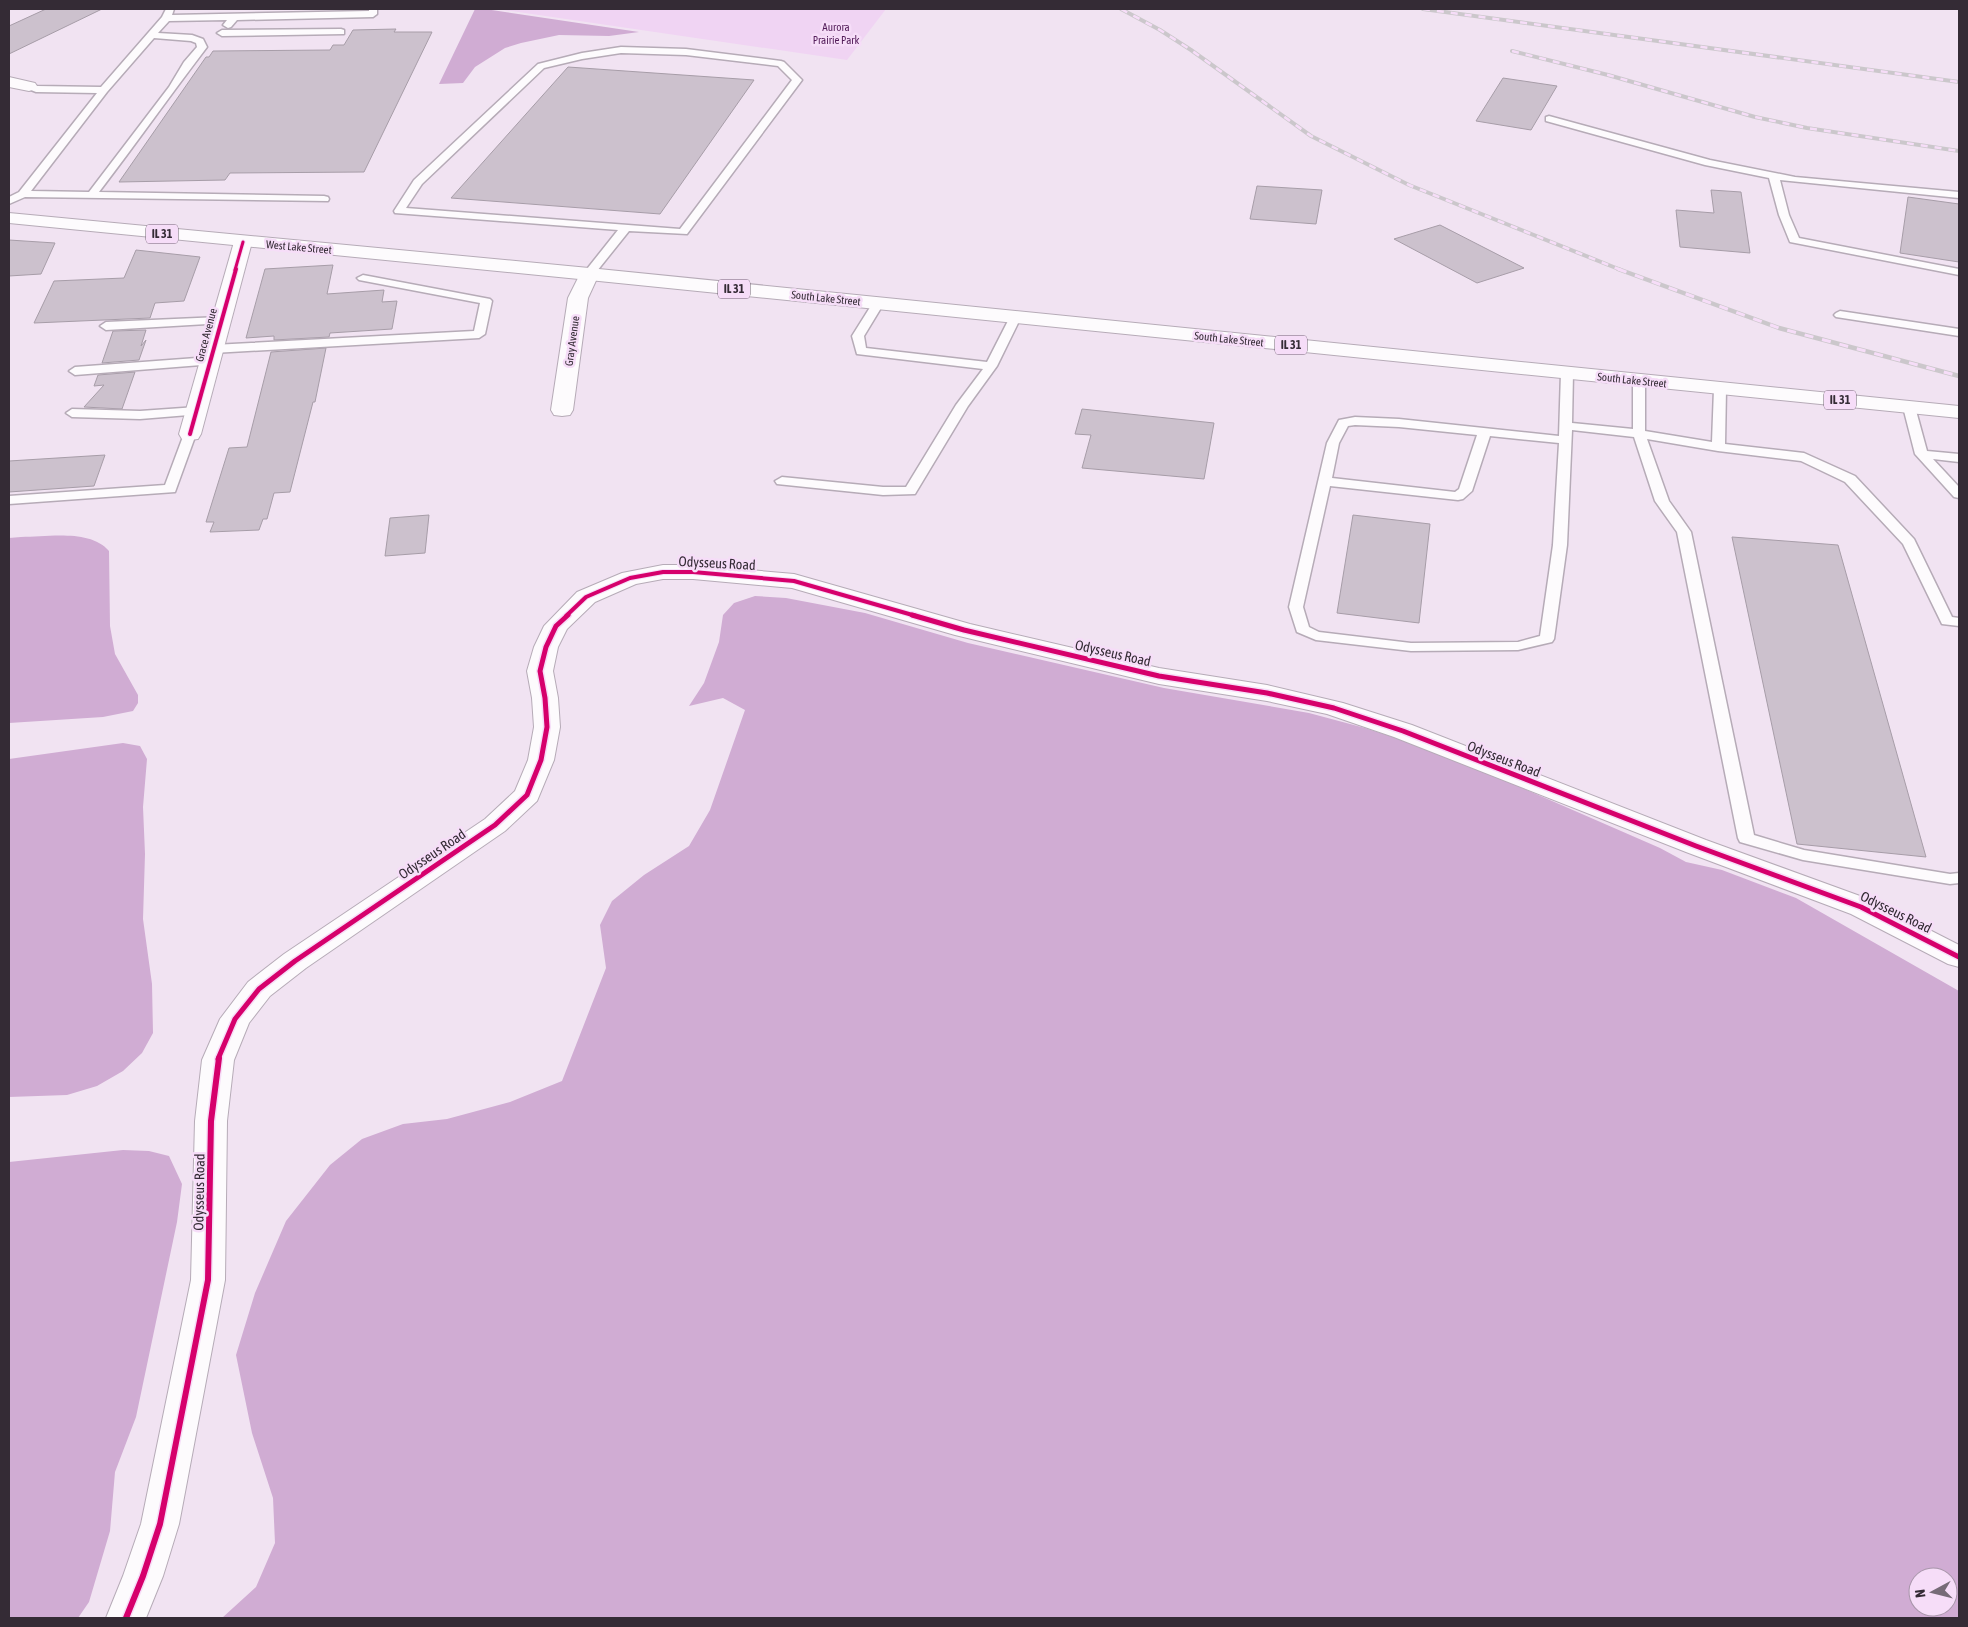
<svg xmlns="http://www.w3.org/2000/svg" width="1968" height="1627" font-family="'Asap Condensed',sans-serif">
<rect width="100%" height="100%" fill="#f1e3f2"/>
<polygon fill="#f0d4f3" points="497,9 886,9 847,60"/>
<g fill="#d0acd3" fill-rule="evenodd">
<polygon points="475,9 485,9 639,32 609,36 559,35 521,43 505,48 475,67 463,83 439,84"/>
<path d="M21,537C48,537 90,529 109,551L110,626L115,654L138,695V703L133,711L103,717L9,723V538Z"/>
<path d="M755,596L786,598L865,613L968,643L1164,688L1309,713L1365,728L1442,753L1660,848L1686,862L1722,870L1796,898L1959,991V1618H222L256,1587L275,1543L273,1498L252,1433L236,1355L255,1293L286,1221L330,1165L362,1139L403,1124L447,1119L510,1102L562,1081L606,968L600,925L612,901L644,875L689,846L710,810L745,710L723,698L689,706L704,683L719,642L723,615L734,603ZM1918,1577H1948V1607H1918Z"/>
<polygon points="123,743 140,746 147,759 143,807 145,854 143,919 152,984 153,1033 142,1053 123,1071 97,1086 67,1095 9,1097 9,759"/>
<polygon points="123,1150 149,1151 169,1156 182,1184 177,1222 136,1417 115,1472 110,1531 89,1602 78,1618 9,1618 9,1162"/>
</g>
<g fill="#ccc1cd" stroke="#a79da8">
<polygon points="46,9 102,9 9,54 9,26"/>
<polygon points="396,29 394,32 432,32 364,172 230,173 225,180 119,182 206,57 209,57 213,51 330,50 333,45 344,45 353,30"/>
<polygon points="568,67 754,80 660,214 451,198"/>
<polygon points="1503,78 1557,86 1531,130 1476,121"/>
<polygon points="1257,186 1322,190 1316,224 1250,219"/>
<polygon points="1711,190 1741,192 1750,253 1680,247 1676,210 1714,213"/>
<polygon points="1908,197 1959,204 1959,262 1900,253"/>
<polygon points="1440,225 1524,268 1477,283 1394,239"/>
<polygon points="9,240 55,243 41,274 9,276"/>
<polygon points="136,250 200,257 184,301 155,303 150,318 34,323 54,281 124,278"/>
<polygon points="333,265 327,294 384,290 382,302 397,301 392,329 330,333 329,337 274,340 274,336 246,338 265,269"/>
<polygon points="146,330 141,346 146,340 139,360 102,363 113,331"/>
<polygon points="326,348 315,402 313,402 290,492 274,493 267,519 263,519 259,530 210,532 214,522 206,522 229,448 247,447 271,352"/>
<polygon points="135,372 122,409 84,407 104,385 94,386 98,375"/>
<polygon points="1082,409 1214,423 1204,479 1082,468 1091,435 1075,434"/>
<polygon points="105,455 94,486 9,492 9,461"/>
<polygon points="429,515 425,553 385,556 390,518"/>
<polygon points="1353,515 1430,524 1419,623 1337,613"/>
<polygon points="1732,537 1838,545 1926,857 1797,844"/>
</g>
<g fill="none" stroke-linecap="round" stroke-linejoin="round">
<defs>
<g id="service">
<path d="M166,9H174L172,15L369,11V9H377V14L373,17L237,20L231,27L228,28L223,25L227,20L169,21L158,33L192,35L203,39L207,47C170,95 136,144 99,192L324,196L328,197L329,199L328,201L25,197L9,204V197L19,192L97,93L36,92L26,88V84L37,86L101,87L162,17ZM154,38L191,41L196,43L197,47L184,62L169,87L89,192L31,191L107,92Z"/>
<polygon points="341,29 344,30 344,34 222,36 217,33 222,30"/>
<path d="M621,47L686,49L781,61L784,62L802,80L687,234L629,231L593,276L589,277L583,274L618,230L395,213L394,211L414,180L538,64L582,53ZM621,53L686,55L778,66L792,80L680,229L406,208L422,184L544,68L582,59Z"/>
<polygon points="1549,116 1710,160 1795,177 1959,192 1959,198 1780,180 1789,215 1799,238 1959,269 1959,275 1790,242 1779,215 1769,178 1705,165 1546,121 1546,117"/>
<polygon points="363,275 490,299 492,301 485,334 479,338 213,353 207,349 213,345 474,331 480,303 359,280 357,278"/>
<polygon points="878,300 884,303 864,336 866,348 987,362 1011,315 1015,313 1021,317 997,366 968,406 915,494 883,495 777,484 775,481 782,477 883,487 906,487 956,405 983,369 857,354 852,336 874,301"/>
<polygon points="1840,311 1959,329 1959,336 1836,317 1834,315 1836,313"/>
<polygon points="220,317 226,321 224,323 106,330 100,326 106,322"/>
<polygon points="210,357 216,361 214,364 75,375 69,371 75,367"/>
<path d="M1567,369L1573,373L1572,423L1633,429V380L1639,376L1645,380V431L1712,442L1714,389L1716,386H1724L1726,389L1725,444L1804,453L1855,476L1914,539L1952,617L1959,618V626L1942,624L1903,544L1845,482L1801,461L1718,451L1647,439L1669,501L1691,532L1754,835L1804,850L1950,874L1959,873V883L1950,884L1803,860L1740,842L1738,838L1677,532L1655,501L1634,437L1572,430L1567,545L1554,639L1552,642L1518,650L1411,651L1316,640L1297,632L1289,607L1327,443L1339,420L1355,417L1399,419L1559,436L1561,373ZM1355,425L1399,427L1477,435L1459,489L1455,492L1332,478L1339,443L1348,426ZM1490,436L1559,443L1553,545L1540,636L1518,642L1411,643L1319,632L1309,627L1303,607L1330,486L1458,500L1463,499L1472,491Z"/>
<polygon points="1909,403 1915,407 1927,451 1959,454 1959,462 1933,459 1959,487 1959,498 1954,497 1915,454 1903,407"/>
<polygon points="197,407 201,408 203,411 201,414 140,419 72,417 66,413 72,409 140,411"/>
<polygon points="190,430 196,434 175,492 9,504 9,496 165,485 184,434"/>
</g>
<g id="minor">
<polygon points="9,77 35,83 37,86 35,89 29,91 9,87"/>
<polygon points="243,236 250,238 252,242 201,434 198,439 190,440 182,439 179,434 234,242 236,238"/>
<polygon points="589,268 596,270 599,274 588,298 573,410 570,415 562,416 554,415 551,410 568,298 582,270"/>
<polygon points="663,565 693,565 794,574 970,624 1159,668 1267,685 1343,703 1412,725 1706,840 1871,900 1959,945 1959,967 1948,964 1851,914 1686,852 1394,737 1327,714 1267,701 1159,684 955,635 792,588 693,579 663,579 636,584 595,602 567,629 558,647 553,671 558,698 560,727 554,760 537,801 505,831 306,968 270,996 249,1023 234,1060 227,1121 225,1280 179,1524 163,1576 146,1618 106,1618 123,1576 141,1524 191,1280 195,1121 202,1060 220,1019 248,982 284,954 485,819 515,791 528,760 534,727 532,698 527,671 534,647 544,626 577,592 622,573"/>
</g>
<polygon id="primary" points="9,213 589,268 1959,406 1959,418 589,280 9,223"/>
</defs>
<use href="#service" stroke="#b6abb7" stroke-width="3"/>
<use href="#minor" stroke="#b6abb7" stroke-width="2"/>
<use href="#primary" stroke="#b6abb7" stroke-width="2"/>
<use href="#service" fill="#fdfbfd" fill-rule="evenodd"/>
<use href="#minor" fill="#fdfbfd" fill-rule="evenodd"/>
<use href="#primary" fill="#fdfbfd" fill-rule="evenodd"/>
<defs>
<g id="rail-far1">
<polyline points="1121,9 1160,30 1191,50 1311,136 1409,185 1621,270"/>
<polyline points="1423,9 1959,82"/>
<polyline points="1512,51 1608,75 1755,117 1807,128 1959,151"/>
</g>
<polyline id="rail" points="1618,269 1779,328 1959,376"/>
</defs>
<use href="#rail-far1" stroke="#cbc7cb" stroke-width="4"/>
<use href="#rail" stroke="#cbc7cb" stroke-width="4.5"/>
<use href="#rail-far1" stroke="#f6ddf8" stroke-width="2.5" stroke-dasharray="7" stroke-linecap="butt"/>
<use href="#rail" stroke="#f6ddf8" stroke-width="3" stroke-dasharray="9" stroke-linecap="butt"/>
<defs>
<polyline id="cycleway-far3" points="235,270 243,242"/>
<g id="cycleway-far2">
<polyline points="190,434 236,269"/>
<polyline points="566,616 586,597 630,578 663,572 693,572 794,581 916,616"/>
</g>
<g id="cycleway-far1">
<polyline points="912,615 964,630 1159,676 1267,693 1334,708 1403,731 1696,846 1861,907 1959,957"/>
<polyline points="218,1059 235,1019 259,989 295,961 495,825 527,795 541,760 547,727 545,698 540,671 546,647 556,626 568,615"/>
</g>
<polyline id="cycleway" points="126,1618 143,1576 160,1524 208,1280 211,1121 219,1058"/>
</defs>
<use href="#cycleway-far3" stroke="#f6ddf8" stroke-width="5"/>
<use href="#cycleway-far2" stroke="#f6ddf8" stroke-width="6"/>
<use href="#cycleway-far1" stroke="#f6ddf8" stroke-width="8"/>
<use href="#cycleway" stroke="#f6ddf8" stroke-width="9"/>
<use href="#cycleway-far3" stroke="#d6006c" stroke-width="3"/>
<use href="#cycleway-far2" stroke="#d6006c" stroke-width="4"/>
<use href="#cycleway-far1" stroke="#d6006c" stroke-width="5"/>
<use href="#cycleway" stroke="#d6006c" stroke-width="6"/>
</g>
<g text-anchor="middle" stroke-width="5" stroke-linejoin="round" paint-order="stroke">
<g font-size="11" fill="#521b58" stroke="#f6ddf8">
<text x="836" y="31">Aurora<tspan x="836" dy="13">Prairie Park</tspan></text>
</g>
<g font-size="11" fill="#342b35" stroke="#f6ddf8">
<text transform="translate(299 247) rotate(5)" y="4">West Lake Street</text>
<text transform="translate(826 298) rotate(6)" y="4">South Lake Street</text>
<text transform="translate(206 335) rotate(-75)" y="4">Grace Avenue</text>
<text transform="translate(1229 339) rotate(6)" y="4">South Lake Street</text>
<text transform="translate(572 341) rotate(-82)" y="4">Gray Avenue</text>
<text transform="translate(1632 380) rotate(6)" y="4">South Lake Street</text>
</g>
<g fill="#f6ddf8" stroke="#6e6070" stroke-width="1">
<rect x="146" y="224.5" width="32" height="19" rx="4"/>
<rect x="718" y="279.5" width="32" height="19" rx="4"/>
<rect x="1275" y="335.5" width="32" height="19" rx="4"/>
<rect x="1824" y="390.5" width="32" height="19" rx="4"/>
</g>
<g font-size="12" font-weight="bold" fill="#342b35">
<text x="162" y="238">IL 31</text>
<text x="734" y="293">IL 31</text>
<text x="1291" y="349">IL 31</text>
<text x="1840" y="404">IL 31</text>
</g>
<g font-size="14" fill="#342b35" stroke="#f6ddf8">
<text transform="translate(717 563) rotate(3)" y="5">Odysseus Road</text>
<text transform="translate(1113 653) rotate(13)" y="5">Odysseus Road</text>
<text transform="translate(1504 759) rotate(21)" y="5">Odysseus Road</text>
<text transform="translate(432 854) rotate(-34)" y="5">Odysseus Road</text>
<text transform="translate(1896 912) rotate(26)" y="5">Odysseus Road</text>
<text transform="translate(199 1192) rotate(-89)" y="5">Odysseus Road</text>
</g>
</g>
<rect width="1968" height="1627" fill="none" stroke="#342b35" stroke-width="20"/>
<g transform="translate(1933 1592) rotate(263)"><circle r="24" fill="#f6ddf8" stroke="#a896aa"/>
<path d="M0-4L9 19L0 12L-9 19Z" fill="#766b77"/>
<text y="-8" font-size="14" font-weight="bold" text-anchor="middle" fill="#342b35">N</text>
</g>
</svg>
